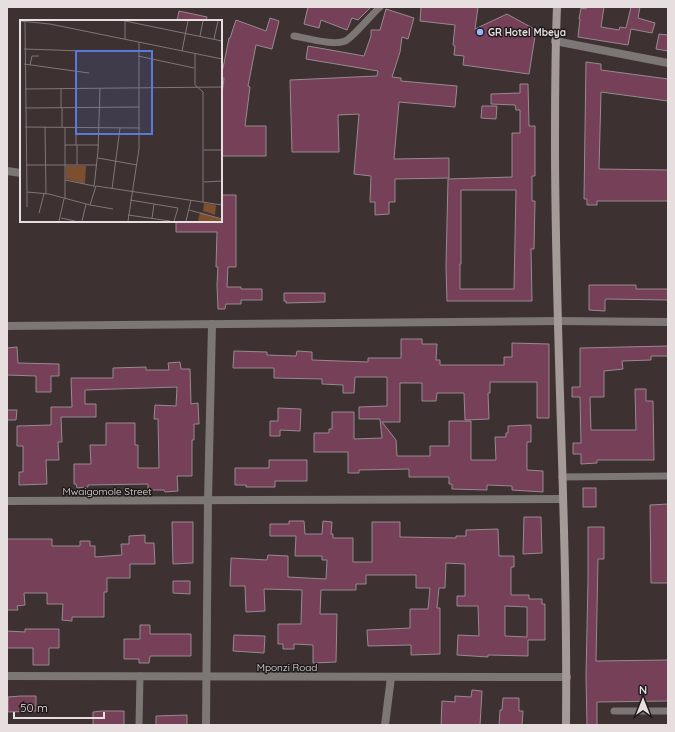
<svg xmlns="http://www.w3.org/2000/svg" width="675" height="732" font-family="Quicksand,sans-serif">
<rect width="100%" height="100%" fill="#3d3132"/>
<g fill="#764059" stroke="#978a8f" fill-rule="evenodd">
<polygon points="308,7 371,7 358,20 352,18 347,30 321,20 319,28 304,24"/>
<polygon points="421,7 478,7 475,29 507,14 536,30 529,74 463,65 464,56 454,55 455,46 453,45 455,25 420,21"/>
<polygon points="587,7 604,7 601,27 619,30 620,27 626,28 631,7 640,7 638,18 655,23 652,33 631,29 628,45 578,37 580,19 579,19 581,8 586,9"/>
<polygon points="386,9 414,18 408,39 402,37 400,52 392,77 401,78 401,81 457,86 455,107 399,102 394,159 449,158 449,178 395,179 395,202 389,202 389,214 375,215 375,202 370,202 371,176 354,174 359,114 338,115 339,152 292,152 290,80 377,76 378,71 306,59 308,46 364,56 371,36 371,30 380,30"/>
<polygon points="179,11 207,17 206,21 177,21"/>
<polygon points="270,18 279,21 272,49 256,45 248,86 250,87 245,126 266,126 266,156 221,156 221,102 224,78 221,78 229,38 230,38 236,20 266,31"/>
<polygon points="659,34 668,35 668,51 656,49"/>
<polygon points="586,62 601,64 601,70 668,79 668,101 601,92 599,169 668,170 668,201 597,201 597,205 587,205 587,199 584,199"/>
<path d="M520,84H528L529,126H535V176H532V201H535L534,249H531L532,301H447L446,267L448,179L512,177V133H520V110H516L515,105L491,104V94L520,93ZM461,190H516L514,289H460V264H461Z"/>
<polygon points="482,106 497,106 496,119 481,118"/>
<polygon points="221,195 236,195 236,267 228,267 227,287 241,287 241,289 262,289 262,300 241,300 241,304 226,304 225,309 218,309 217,285 218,267 216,267 217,232 176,232 176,221 221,221"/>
<polygon points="589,285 636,285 636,289 668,289 668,300 606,299 605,300 605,311 589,310"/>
<polygon points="284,293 325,293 325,302 286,303 286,301 284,301"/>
<polygon points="401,339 422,339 422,344 437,344 436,360 440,360 440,365 504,365 504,357 512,357 512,343 549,344 549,418 537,418 537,382 490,382 490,393 488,393 489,419 465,420 464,393 437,393 436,401 422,401 422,383 400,383 400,422 382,422 396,440 397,456 430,456 430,446 449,446 449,421 471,421 471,460 496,460 495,437 506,437 506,433 508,433 508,426 531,425 531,442 527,442 527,470 543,471 543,492 512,490 512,486 487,485 487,490 452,489 452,484 449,484 449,477 409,477 409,469 359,470 359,473 348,473 348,452 314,452 314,433 329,433 329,429 332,429 332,412 354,412 354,439 382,438 380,419 359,419 359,407 387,406 387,377 355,377 354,393 343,393 343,385 322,384 322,379 274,378 274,368 233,368 234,351 267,352 267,355 296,356 297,351 312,352 312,360 368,362 368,358 401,358"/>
<polygon points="668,346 668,356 651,356 651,360 622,361 623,369 604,371 604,397 590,397 591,430 636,430 635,389 646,389 646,401 653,401 654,460 597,460 597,463 581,464 581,454 573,454 573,443 581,443 580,397 572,397 572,387 580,387 580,348"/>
<polygon points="17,347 18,363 59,364 59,376 51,376 51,392 36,392 36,376 7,375 7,348"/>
<polygon points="180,362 181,369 190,369 191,404 198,403 199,424 194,424 194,440 192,440 192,476 177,476 178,491 165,492 164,490 148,490 148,484 88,485 88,487 77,488 76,484 74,484 74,464 91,464 90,445 106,445 106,423 135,423 135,445 138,445 138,468 159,468 158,419 154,419 155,405 176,406 177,387 85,390 85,404 96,404 96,417 61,417 62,442 58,442 59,460 46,460 47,484 19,485 19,472 23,472 23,446 17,446 17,426 51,425 51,407 72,407 71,378 113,378 113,368 146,367 146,370 169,370 168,363"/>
<polygon points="278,408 301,409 300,431 280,430 280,436 270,436 270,421 278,421"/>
<polygon points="7,410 17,410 16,420 7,420"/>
<polygon points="269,460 307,460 307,481 275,481 275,487 246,487 246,485 235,485 235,468 269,468"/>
<rect x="583" y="488" width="13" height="19"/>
<polygon points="668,504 668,583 651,583 650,505"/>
<polygon points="524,517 541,517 542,553 523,554"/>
<path d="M289,521H304L305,534H322L323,521L332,522L331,534H333V538H353V562H372V522H400V537L456,538V536H466V530L498,529L499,556H514V567H511V595H529V599H542V604H545V640H528V656L488,655V657L457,655L458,635L479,636L478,606H457V596H465V564L446,563L445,588H439L437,608H440V654L411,655V645L368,646L367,630L410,628V609H428L430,588H416V575H366V584H356V590H321L320,614H337L336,662L313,663V645L294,644V649H283V644H278V624H301L302,590L264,589L265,611L246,612L245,586H230L231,558L267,560L268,555L288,556V577L326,579L327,560H322V556H295L296,536H270V524H289ZM505,606L527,607V637L505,636Z"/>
<polygon points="172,522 193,522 193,563 173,564"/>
<polygon points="588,527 604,527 604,559 598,559 596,661 668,660 668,701 597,702 597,725 587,725 586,676 588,581"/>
<polygon points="145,535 145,543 154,543 155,564 130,564 130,578 107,578 107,592 104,592 104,617 72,617 72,621 62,620 63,604 47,604 47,593 24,593 25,605 17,606 18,610 7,610 7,539 52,539 52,546 80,546 80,541 90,541 90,546 95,546 95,557 122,555 121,544 129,544 129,536"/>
<polygon points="173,581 190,581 190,594 173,593"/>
<polygon points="140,625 150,625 150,634 191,634 191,656 150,656 149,663 139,663 139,659 124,659 124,639 140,639"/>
<polygon points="25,629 59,629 59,648 49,648 49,665 33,665 33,648 7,648 7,631 25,632"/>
<polygon points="234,635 265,636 264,653 233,651"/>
<polygon points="472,690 482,691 480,725 441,725 442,701 455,702 455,696 471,697"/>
<polygon points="21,696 36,696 36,711 8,712 8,697"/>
<polygon points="503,698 519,698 519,711 523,711 522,725 499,725 500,710 502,710"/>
<polygon points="102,711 124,711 124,725 93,725 93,712"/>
<polygon points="187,715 187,725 156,725 156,716"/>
</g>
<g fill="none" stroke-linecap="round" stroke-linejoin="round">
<g stroke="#7c7674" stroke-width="7">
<path d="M294,36C307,38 336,47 347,40C357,33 370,16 380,7"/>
<polyline points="562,477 668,476"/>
<polyline points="614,711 668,711"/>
<polyline points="139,725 140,676"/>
</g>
<g stroke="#7c7674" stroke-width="8">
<polyline points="555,41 668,63"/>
<polyline points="7,171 21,173"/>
<polyline points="7,326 558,321 668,322"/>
<polyline points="7,501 563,499"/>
<polyline points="7,676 567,677"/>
<polyline points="206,725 208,501 212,324"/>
<polyline points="385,725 391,677"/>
</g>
<path stroke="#a49a97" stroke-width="8" d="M557,7C555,53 555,98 555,144C555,338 568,531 566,725"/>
</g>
<circle fill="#9ab5fd" stroke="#201b1b" stroke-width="1.5" cx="480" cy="32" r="4"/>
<g text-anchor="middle" stroke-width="3" stroke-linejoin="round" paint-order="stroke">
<g font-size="10" font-weight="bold" fill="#e7dfdf" stroke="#201b1b" text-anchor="start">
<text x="488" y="36">GR Hotel Mbeya</text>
</g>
<g font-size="10" fill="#e7dfdf" stroke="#201b1b">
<text x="107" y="495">Mwaigomole Street</text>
<text x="287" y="671">Mponzi Road</text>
</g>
</g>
<g transform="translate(20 20)">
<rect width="202" height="202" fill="#3d3132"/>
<path d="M46,146H66L65,164L46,159ZM184,183L196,185L195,195L183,191ZM180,192L202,199V201H178Z" fill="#7c4f30"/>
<path fill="none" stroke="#817777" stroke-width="1" d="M0,1L30,4L202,39M5,1L7,172L29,174L70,185L76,166L202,185M105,1L202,21M180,16L183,1M105,19V1M194,19L198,1M4,29L64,31M162,31L168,1M175,34V65L183,72V182M118,36L174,48M4,44L69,53M10,45L12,36H19M5,69L202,67M5,88L119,87M41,88V68M42,88V107M5,107L120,108M25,107L26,174M45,107V179M45,125H79M56,125V107M184,130H202M78,138L117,145M6,145H77M57,145V125M45,160L74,166M184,162L202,161M74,167L78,131L80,68M92,169L100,108M7,172V187M110,180L158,188L154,201M70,185L93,189M169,190L202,199M19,193L24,174M108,195L150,201M41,198L55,201M132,198L134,184M39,201L44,179M62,201L66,184M108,201L119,129V22M166,201L171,180"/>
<path fill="#5a7ada" fill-opacity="0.15" stroke="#5a7ada" stroke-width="2" d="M56,31H132V114H56Z"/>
<rect width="202" height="202" fill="none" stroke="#e7dfdf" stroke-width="2"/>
</g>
<rect width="675" height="732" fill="none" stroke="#e7dfdf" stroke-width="16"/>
<g transform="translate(643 700)" stroke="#201b1b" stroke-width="3" paint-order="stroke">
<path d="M0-3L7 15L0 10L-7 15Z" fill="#e7dfdf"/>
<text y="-6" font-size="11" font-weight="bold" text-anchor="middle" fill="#e7dfdf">N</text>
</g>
<path d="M14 712v6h90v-6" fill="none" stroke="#e7dfdf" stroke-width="2"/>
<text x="20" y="712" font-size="12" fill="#e7dfdf" stroke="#201b1b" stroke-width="3" paint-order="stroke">50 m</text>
</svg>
